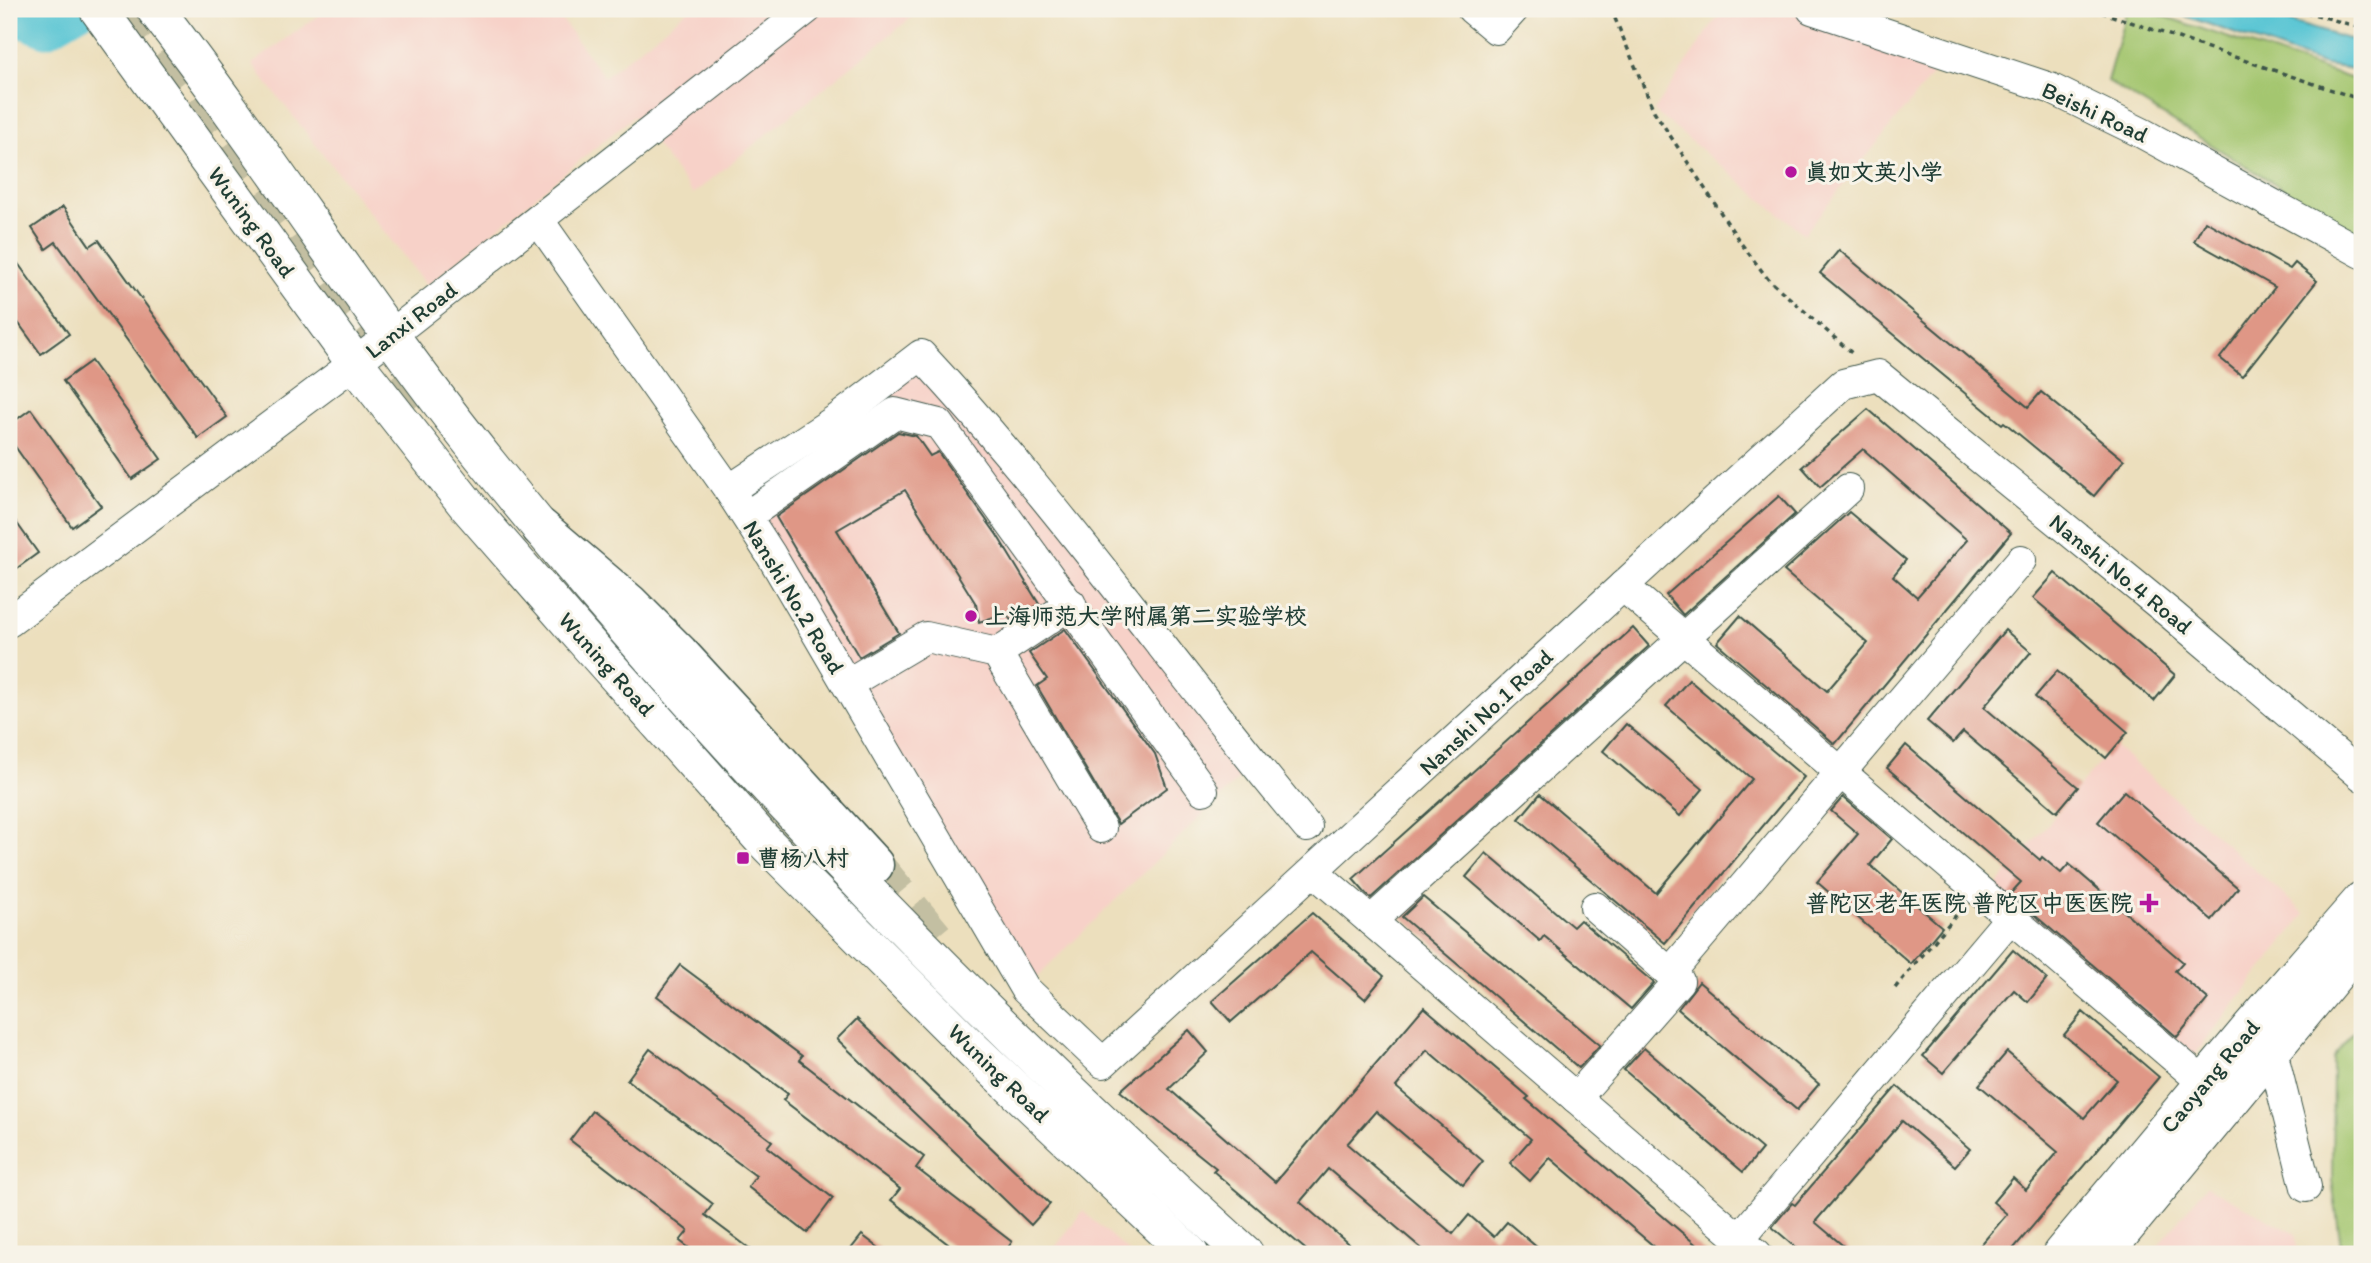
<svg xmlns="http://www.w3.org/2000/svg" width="2371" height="1263" font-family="Itim,'LXGW WenKai TC',sans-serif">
<rect width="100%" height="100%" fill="#f7f3e8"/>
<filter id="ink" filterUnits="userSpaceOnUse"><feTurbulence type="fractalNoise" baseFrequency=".0143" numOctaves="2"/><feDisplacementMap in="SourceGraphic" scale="14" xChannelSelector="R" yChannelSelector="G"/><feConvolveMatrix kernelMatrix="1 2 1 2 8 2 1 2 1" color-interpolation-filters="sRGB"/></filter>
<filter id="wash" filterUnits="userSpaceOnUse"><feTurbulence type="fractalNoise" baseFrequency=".00686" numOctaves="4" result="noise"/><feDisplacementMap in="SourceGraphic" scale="28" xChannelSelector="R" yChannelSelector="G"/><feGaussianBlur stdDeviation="1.57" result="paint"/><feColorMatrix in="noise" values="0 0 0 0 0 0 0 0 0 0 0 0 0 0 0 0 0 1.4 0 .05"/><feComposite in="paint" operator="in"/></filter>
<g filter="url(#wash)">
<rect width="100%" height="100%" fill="#ecdfbd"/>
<g fill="#f7d1c8">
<polygon points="327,9 554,9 604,77 689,9 922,9 693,194 634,116 427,286 252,64"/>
<polygon points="1723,9 1812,9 1949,54 1804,234 1654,111"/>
<polygon points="921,355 1254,764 1025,989 729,490"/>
<polygon points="2114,745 2305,914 2189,1062 1992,891"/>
<polygon points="2206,1186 2296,1234 2297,1254 2152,1254"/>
<polygon points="1083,1211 1131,1254 1050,1254"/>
</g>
<g fill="#a4c66f" stroke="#628252" stroke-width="2">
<polygon points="2127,9 2142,9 2362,82 2362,237 2107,81"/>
<polygon points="2362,1022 2362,1254 2342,1254 2332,1180 2333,1057"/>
</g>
<polygon fill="#5bc6d4" stroke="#3d8284" stroke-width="2" points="2165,9 2246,9 2362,43 2362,70 2325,65"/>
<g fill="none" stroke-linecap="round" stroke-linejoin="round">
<polyline stroke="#5bc6d4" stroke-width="37" points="9,14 46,29 80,9"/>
</g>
<g id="blocks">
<g fill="#df9786">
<polygon points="63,207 90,246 99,240 227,417 198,438 56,242 46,249 32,228"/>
<polygon points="2205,221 2290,269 2295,263 2317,281 2242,376 2220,358 2275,287 2194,241"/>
<polygon points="1839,250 2028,407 2041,392 2124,460 2094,496 2004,422 2002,424 1820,273"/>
<polygon points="9,251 69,334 41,354 9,310"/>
<polygon points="91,361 161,459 132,479 63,381"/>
<polygon points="31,409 101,506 72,527 9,438 9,425"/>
<polygon points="1868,409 2011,533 1835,744 1717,643 1740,616 1827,691 1868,643 1784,571 1849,512 1906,560 1893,576 1917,597 1967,540 1863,449 1820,487 1802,467"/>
<polygon points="898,432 916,436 930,456 938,452 997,535 1039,604 1012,622 1006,613 979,622 976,604 905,490 837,530 899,633 859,657 776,517"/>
<polygon points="1779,496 1795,514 1683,615 1666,595"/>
<polygon points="9,512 38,553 9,574"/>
<polygon points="2055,573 2175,675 2154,701 2033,598"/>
<polygon points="1633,628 1649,646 1371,898 1367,895 1353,879"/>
<polygon points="1065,629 1155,754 1167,788 1118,824 1037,686 1047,679 1029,653"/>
<polygon points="2005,630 2031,652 1984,707 2078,787 2057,812 1963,732 1953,743 1927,721"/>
<polygon points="2057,671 2128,732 2106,758 2035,697"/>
<polygon points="1689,680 1804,777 1665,943 1519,819 1540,794 1656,893 1752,779 1666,706"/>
<polygon points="1626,724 1703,789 1680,816 1603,751"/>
<polygon points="1906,745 2040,860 2042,857 2061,873 2069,864 2183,962 2175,971 2208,999 2177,1037 2010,894 2021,882 1887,768"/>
<polygon points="2124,791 2238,888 2212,920 2098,822"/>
<polygon points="1843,797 1892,839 1870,865 1942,927 1911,964 1817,882 1858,834 1831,811"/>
<polygon points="1486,853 1573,927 1580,920 1654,983 1631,1009 1544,936 1540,941 1466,877"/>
<polygon points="1423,897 1600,1045 1579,1068 1402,917"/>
<polygon points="1312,913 1384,976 1365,999 1311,952 1231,1022 1212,1001"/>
<polygon points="2013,950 2047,979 2028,1002 2014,990 1943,1073 1923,1056"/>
<polygon points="680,965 802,1056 799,1060 924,1157 916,1168 1012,1242 1003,1254 961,1254 891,1200 900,1189 783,1100 788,1094 657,996"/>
<polygon points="1699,982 1819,1084 1797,1110 1678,1009"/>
<polygon points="1424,1007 1529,1097 1526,1099 1707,1254 1663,1254 1550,1158 1530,1181 1510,1163 1531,1139 1427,1050 1396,1087 1483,1161 1463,1185 1376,1111 1347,1144 1453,1234 1469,1215 1494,1237 1507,1222 1545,1254 1428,1254 1328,1169 1300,1202 1360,1254 1311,1254 1213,1171 1216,1168 1120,1091 1189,1030 1208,1052 1169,1089 1275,1182"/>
<polygon points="2083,1012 2159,1077 2009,1254 1973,1254 2007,1214 1993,1202 2013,1178 2026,1190 2058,1152 1979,1085 2007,1052 2084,1118 2117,1080 2064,1035"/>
<polygon points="857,1019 1050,1204 1031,1225 837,1039"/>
<polygon points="1644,1048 1762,1149 1743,1172 1624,1070"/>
<polygon points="650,1049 772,1141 767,1147 833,1198 807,1233 748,1187 756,1176 627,1080"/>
<polygon points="1897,1086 1970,1149 1955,1166 1902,1121 1815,1222 1853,1254 1804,1254 1772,1227 1792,1203 1795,1205"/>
<polygon points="592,1111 713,1204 705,1215 757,1254 697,1254 680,1241 688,1231 570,1140"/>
<polygon points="862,1235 887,1254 847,1254"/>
</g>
</g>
</g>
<g filter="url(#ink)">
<use href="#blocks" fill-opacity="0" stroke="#3e5549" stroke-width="2"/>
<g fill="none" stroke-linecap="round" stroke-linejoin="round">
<g stroke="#c3bfa2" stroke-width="38" stroke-dasharray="38 19" stroke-linecap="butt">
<polyline points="123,9 329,291 423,406"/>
<polyline points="691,726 737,781 799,845"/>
<polyline points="874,865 943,948"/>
<polyline points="924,973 1023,1075"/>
</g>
<defs>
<g id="minor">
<polyline points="1472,9 1496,29 1514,9"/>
<polyline points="1812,9 2050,88 2142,133 2362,253"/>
<polyline points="539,221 729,490 771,555 1025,989 1103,1063 1843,384 1878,375 2172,615 2362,776"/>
<path d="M729,490L840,417L921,355C1060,504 1176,671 1307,827"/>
<polyline points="760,507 895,413 939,424 1203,790"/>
<polyline points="1623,586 2204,1083"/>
<polyline points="9,622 355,363 807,9"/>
<polyline points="997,653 1071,604"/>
<polyline points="847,684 926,637 997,653 1101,828"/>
<polyline points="1313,871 1757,1254"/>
<polyline points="1371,921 1848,489"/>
<polyline points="1670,973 2021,560"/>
<polyline points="2272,1051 2306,1187"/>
<polyline points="1576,1098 1679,981 1595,907"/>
<polyline points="1739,1239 2010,918"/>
</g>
<g id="major">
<polyline points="98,9 355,363 466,504 589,645 762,839 972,1049 1190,1254"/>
<path d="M155,9C271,158 371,319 490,466C718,750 975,1010 1245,1254"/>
<polyline points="2061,1254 2251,1027 2362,900"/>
<polyline points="2104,1254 2362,942"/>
</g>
<polyline id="highway" points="541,528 629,603 679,653 874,865"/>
</defs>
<use href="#minor" stroke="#3e5549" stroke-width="32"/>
<use href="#major" stroke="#3e5549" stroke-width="39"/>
<use href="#highway" stroke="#3e5549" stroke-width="41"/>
<g stroke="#3e5549" stroke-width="3.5" stroke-dasharray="5 5" stroke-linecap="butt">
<polyline points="1611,9 1654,111 1740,242 1768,279 1854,355"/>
<polyline points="2092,9 2362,100"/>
<polyline points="2296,9 2362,28"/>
<polyline points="1895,988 1963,907"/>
</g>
<use href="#minor" stroke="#fff" stroke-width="30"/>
<use href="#major" stroke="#fff" stroke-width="37"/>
<use href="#highway" stroke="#fff" stroke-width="38"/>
</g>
</g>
<g fill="#b5179e" stroke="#f7f3e8" stroke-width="2.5">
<circle cx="1791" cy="172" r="7"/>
<circle cx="971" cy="616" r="7"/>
<rect x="736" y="851" width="14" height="14" rx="3.5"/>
<path d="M2145.5 892.5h7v7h7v7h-7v7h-7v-7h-7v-7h7z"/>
</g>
<g text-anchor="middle" stroke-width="6" stroke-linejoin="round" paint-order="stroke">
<g font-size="23" fill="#1f3d34" stroke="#f7f3e8">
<text transform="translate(2095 112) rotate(25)" y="8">Beishi Road</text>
<text transform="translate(252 222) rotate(54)" y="8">Wuning Road</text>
<text transform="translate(411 320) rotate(-38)" y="8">Lanxi Road</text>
<text transform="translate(2121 574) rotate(39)" y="8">Nanshi No.4 Road</text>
<text transform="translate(794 597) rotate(59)" y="8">Nanshi No.2 Road</text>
<text transform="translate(607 664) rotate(48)" y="8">Wuning Road</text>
<text transform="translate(1486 712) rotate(-43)" y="8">Nanshi No.1 Road</text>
<text transform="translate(999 1073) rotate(44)" y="8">Wuning Road</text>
<text transform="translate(2210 1076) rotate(-50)" y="8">Caoyang Road</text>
</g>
<g font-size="23" font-weight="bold" fill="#1f3d34" stroke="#f7f3e8" text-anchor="start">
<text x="1805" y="180">真如文英小学</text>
<text x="985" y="624">上海师范大学附属第二实验学校</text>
<text x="757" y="866">曹杨八村</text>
<text x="2133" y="911" text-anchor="end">普陀区老年医院 普陀区中医医院</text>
</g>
</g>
<rect width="2371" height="1263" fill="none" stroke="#f7f3e8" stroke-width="35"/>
</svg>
